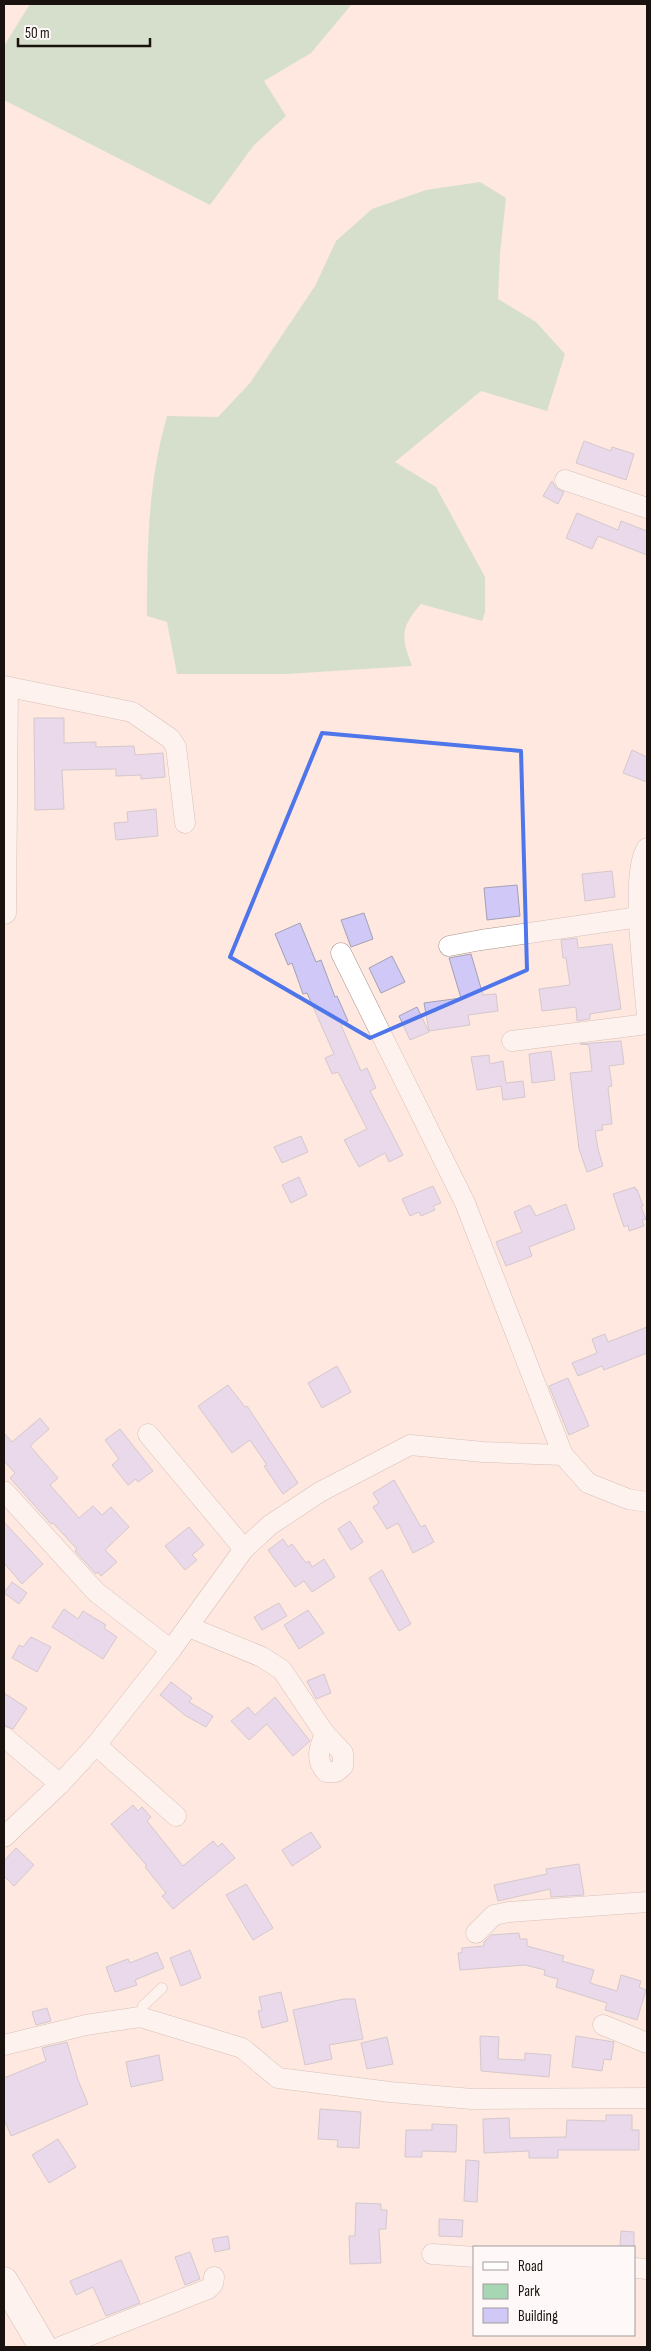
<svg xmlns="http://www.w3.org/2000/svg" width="651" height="2351" font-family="'Sofia Sans Condensed',sans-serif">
<rect width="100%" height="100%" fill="#fee8e0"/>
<g fill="#a6d6b4">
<polygon points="30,4 352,4 311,53 264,81 286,116 254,145 210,205 4,100 4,46"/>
<path d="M480,182L506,198L500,254L498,299L536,322L565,354L547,411L481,391L395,462L436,487L485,577V612L482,621L421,604C400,628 401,637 412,666L286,674H177L167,622L147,616C147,547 148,482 167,416L218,417L250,383L315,286L336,241L372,209L426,190Z"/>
</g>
<g fill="#d0c8f6" stroke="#a4a1b3">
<polygon points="584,441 611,451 612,447 634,454 626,480 576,463"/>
<polygon points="552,481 556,488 564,492 558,504 543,496"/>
<polygon points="577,513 618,530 621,521 647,531 647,555 598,536 592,549 566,538"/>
<polygon points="34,718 64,718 64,743 96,742 96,747 134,746 135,755 163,753 165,777 141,779 141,775 116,776 116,769 62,770 64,809 35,810"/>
<polygon points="632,750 647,757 647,782 623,773"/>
<polygon points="156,809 158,836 116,840 114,823 128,822 127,812"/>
<polygon points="612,871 615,897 585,901 582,874"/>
<polygon points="517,885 520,916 487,920 484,888"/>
<polygon points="364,913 373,939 351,947 341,920"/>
<polygon points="300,923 316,962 321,960 335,997 337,996 348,1021 341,1025 361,1071 367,1068 376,1088 370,1091 403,1155 389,1162 385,1153 359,1167 344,1140 367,1129 338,1072 332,1074 325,1058 334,1054 307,993 303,994 292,963 288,965 275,934"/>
<polygon points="577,938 578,948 612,944 621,1009 590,1014 590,1019 577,1021 576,1007 542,1011 539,989 570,985 566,958 563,958 561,940"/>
<polygon points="471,954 483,995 496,994 498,1011 468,1015 470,1025 429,1031 424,1003 461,998 449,958"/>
<polygon points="392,956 405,982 381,993 369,968"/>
<polygon points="417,1007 429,1032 410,1040 399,1016"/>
<polygon points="621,1041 624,1064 609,1066 612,1086 608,1087 612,1124 602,1125 603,1130 595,1131 598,1149 603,1166 587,1172 579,1149 570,1073 592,1071 589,1045 580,1044"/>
<polygon points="551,1051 555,1080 532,1083 529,1054"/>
<polygon points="489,1055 490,1064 503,1061 506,1083 523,1081 525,1097 503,1100 501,1086 477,1090 471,1057"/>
<polygon points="301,1136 308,1152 282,1163 274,1147"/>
<polygon points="299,1177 307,1195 291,1203 282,1185"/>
<polygon points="433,1186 441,1203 433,1206 435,1210 421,1216 419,1212 410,1216 402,1199"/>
<polygon points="635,1187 636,1190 637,1189 643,1206 641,1207 646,1219 642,1220 644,1226 629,1231 628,1225 624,1227 613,1194"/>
<polygon points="566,1204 575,1229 529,1247 532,1256 506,1266 496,1242 522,1232 514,1212 530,1205 536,1216"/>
<polygon points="647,1327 647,1353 604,1370 602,1366 578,1376 572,1363 597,1353 592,1339 605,1334 608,1342"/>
<polygon points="337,1366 351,1392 322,1408 308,1383"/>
<polygon points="568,1378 589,1426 569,1435 549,1386"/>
<polygon points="228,1385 245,1407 247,1406 298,1483 283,1494 264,1466 267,1465 250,1440 232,1453 198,1406"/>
<polygon points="40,1418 49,1429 30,1446 58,1478 50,1485 79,1518 93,1506 102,1515 111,1507 129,1527 105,1550 117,1562 101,1576 98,1572 96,1574 75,1551 77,1549 53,1523 51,1524 10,1478 15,1473 4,1461 4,1433 12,1442"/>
<polygon points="120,1429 153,1471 138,1482 136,1479 128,1485 112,1465 119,1459 105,1440"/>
<polygon points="394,1480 421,1527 425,1525 434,1542 413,1553 398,1523 387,1529 373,1507 379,1503 373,1493"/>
<polygon points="350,1521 363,1542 351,1550 338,1529"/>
<polygon points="4,1522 43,1564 22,1584 4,1563"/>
<polygon points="189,1527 204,1545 192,1555 197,1560 185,1570 165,1546"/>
<polygon points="283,1539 288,1547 292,1544 306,1563 309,1561 312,1567 324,1559 335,1577 312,1592 304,1581 295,1587 268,1550"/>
<polygon points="382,1570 411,1624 399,1631 369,1578"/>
<polygon points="12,1582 27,1593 19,1604 4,1593"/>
<polygon points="279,1603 287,1616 262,1630 254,1617"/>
<polygon points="64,1609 78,1619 83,1611 106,1625 104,1628 117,1637 103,1659 52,1627"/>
<polygon points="308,1610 324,1633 299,1649 284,1625"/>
<polygon points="31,1637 51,1647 37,1672 12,1658 19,1645 23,1647"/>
<polygon points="324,1674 331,1693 316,1699 307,1681"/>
<polygon points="171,1682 192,1698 189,1702 213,1716 206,1727 186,1716 160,1695"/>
<polygon points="4,1693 27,1708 13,1729 4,1725"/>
<polygon points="275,1697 310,1741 293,1756 267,1724 249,1740 231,1721 248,1707 255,1715"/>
<polygon points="133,1805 138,1811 142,1807 151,1817 147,1821 183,1866 213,1841 218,1847 222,1843 235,1858 173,1909 162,1896 166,1893 145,1867 147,1866 111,1824"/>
<polygon points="311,1832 321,1847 292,1866 282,1850"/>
<polygon points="16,1848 34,1865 14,1886 4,1876 4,1861"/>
<polygon points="579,1864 584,1895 551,1897 550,1889 498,1901 494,1885 547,1874 546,1869"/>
<polygon points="246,1884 273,1928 253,1940 226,1895"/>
<polygon points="519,1933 520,1939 527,1939 527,1946 564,1956 562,1961 594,1970 590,1983 617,1991 621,1975 641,1981 639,1987 646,1990 637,2020 605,2010 607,2003 556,1987 558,1979 544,1975 545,1970 525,1965 460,1970 458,1953 462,1953 462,1948 484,1946 484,1942 491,1935"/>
<polygon points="190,1950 201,1978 181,1986 170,1958"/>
<polygon points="157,1952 164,1968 135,1980 137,1985 115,1992 106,1967 128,1959 130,1963"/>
<polygon points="281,1992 288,2021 262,2028 258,2011 262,2010 259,1997"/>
<polygon points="344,1999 355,1999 363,2039 329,2045 332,2059 305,2065 293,2010"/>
<polygon points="47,2008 51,2021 36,2025 32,2012"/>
<polygon points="480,2036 499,2037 498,2059 525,2060 525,2053 551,2055 549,2077 481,2071"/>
<polygon points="576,2036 614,2042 611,2060 604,2059 602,2071 572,2067"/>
<polygon points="387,2037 393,2064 367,2069 361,2043"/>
<polygon points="67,2042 78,2080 88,2104 11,2136 4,2119 4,2078 46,2061 42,2048"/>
<polygon points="159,2055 163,2080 131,2087 126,2062"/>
<polygon points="320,2109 361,2112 359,2148 337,2147 338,2140 318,2139"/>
<polygon points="606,2115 632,2115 632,2130 639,2130 639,2150 558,2150 558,2158 529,2158 529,2151 484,2153 483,2119 509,2118 510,2138 566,2137 567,2120 606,2121"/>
<polygon points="432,2124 457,2125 456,2152 422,2151 422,2157 405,2157 406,2130 432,2130"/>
<polygon points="58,2139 76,2167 49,2183 32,2155"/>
<polygon points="466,2160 479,2161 477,2202 464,2201"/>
<polygon points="356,2203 381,2204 381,2210 387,2210 386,2229 379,2229 381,2263 350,2264 349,2236 355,2236"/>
<polygon points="439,2219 463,2220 462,2237 439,2236"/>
<polygon points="621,2231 634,2232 634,2247 620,2247"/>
<polygon points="228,2236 230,2249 215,2252 212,2239"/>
<polygon points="190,2252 200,2279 185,2285 175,2257"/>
<polygon points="121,2260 140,2303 106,2316 93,2287 76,2295 70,2281"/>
</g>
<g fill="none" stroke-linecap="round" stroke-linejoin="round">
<defs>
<polyline id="lane" points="140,2017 143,2006 162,1988"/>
<g id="street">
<polyline points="565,480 647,508"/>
<polyline points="4,686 132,712 171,739 176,747 185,823"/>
<path d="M647,848C629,874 645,983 647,1018"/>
<polyline points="4,914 6,913 8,687"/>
<polyline points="449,946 481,940 639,917"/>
<polyline points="341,953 465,1203 563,1455"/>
<polyline points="512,1041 647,1024"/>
<polyline points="148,1434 244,1549"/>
<polyline points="4,1491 96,1592 171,1650"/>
<polyline points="189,1627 262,1657 282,1670 325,1734"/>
<path d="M325,1734L343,1753V1766L336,1772H326C315,1760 319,1748 325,1734Z"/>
<polyline points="4,1737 60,1784"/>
<polyline points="96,1745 176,1816"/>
<polyline points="4,1837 60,1784 96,1745 171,1650 244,1549 270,1525 320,1492 410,1445 483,1452 563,1455 588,1483 628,1499 647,1502"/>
<polyline points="476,1933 494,1915 509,1912 647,1902"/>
<polyline points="603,2025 647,2043"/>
<polyline points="4,2045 86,2025 140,2017 242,2048 278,2078 390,2092 472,2099 647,2098"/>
<polyline points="432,2254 475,2257"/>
<polyline points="635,2268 647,2269"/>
<polyline points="60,2347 208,2289 213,2284 214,2277"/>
</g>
<polyline id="primary" points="4,2281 43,2347"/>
</defs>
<use href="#lane" stroke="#a7938b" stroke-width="11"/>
<use href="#street" stroke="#a7938b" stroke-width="21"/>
<use href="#primary" stroke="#a7938b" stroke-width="29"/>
<use href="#lane" stroke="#fff" stroke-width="10"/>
<use href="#street" stroke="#fff" stroke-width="20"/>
<use href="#primary" stroke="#fff" stroke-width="28"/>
</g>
<path d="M0 0H651V2351H0ZM322,733L521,751L527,970L370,1038L230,957Z" fill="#fee8e0" fill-opacity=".55" fill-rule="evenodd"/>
<path fill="none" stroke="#4e76ea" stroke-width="4" stroke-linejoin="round" d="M322,733L521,751L527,970L370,1038L230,957Z"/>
<rect width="651" height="2351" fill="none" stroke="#19120f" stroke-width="10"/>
<rect x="473" y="2246" width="162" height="90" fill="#fef9f8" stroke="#a29d9b"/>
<rect x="483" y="2262" width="25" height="8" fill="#ffffff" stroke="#a29d9b"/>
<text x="518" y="2271" font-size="15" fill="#19120f">Road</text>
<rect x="483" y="2284" width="25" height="15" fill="#a6d6b4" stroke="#a29d9b"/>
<text x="518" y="2296" font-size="15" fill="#19120f">Park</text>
<rect x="483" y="2308" width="25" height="15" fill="#d0c8f6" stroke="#a29d9b"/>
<text x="518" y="2321" font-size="15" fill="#19120f">Building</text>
<path d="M18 38v8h132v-8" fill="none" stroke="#19120f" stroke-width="2.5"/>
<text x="25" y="38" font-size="15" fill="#19120f" stroke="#fef9f8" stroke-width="4" paint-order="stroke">50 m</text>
</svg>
